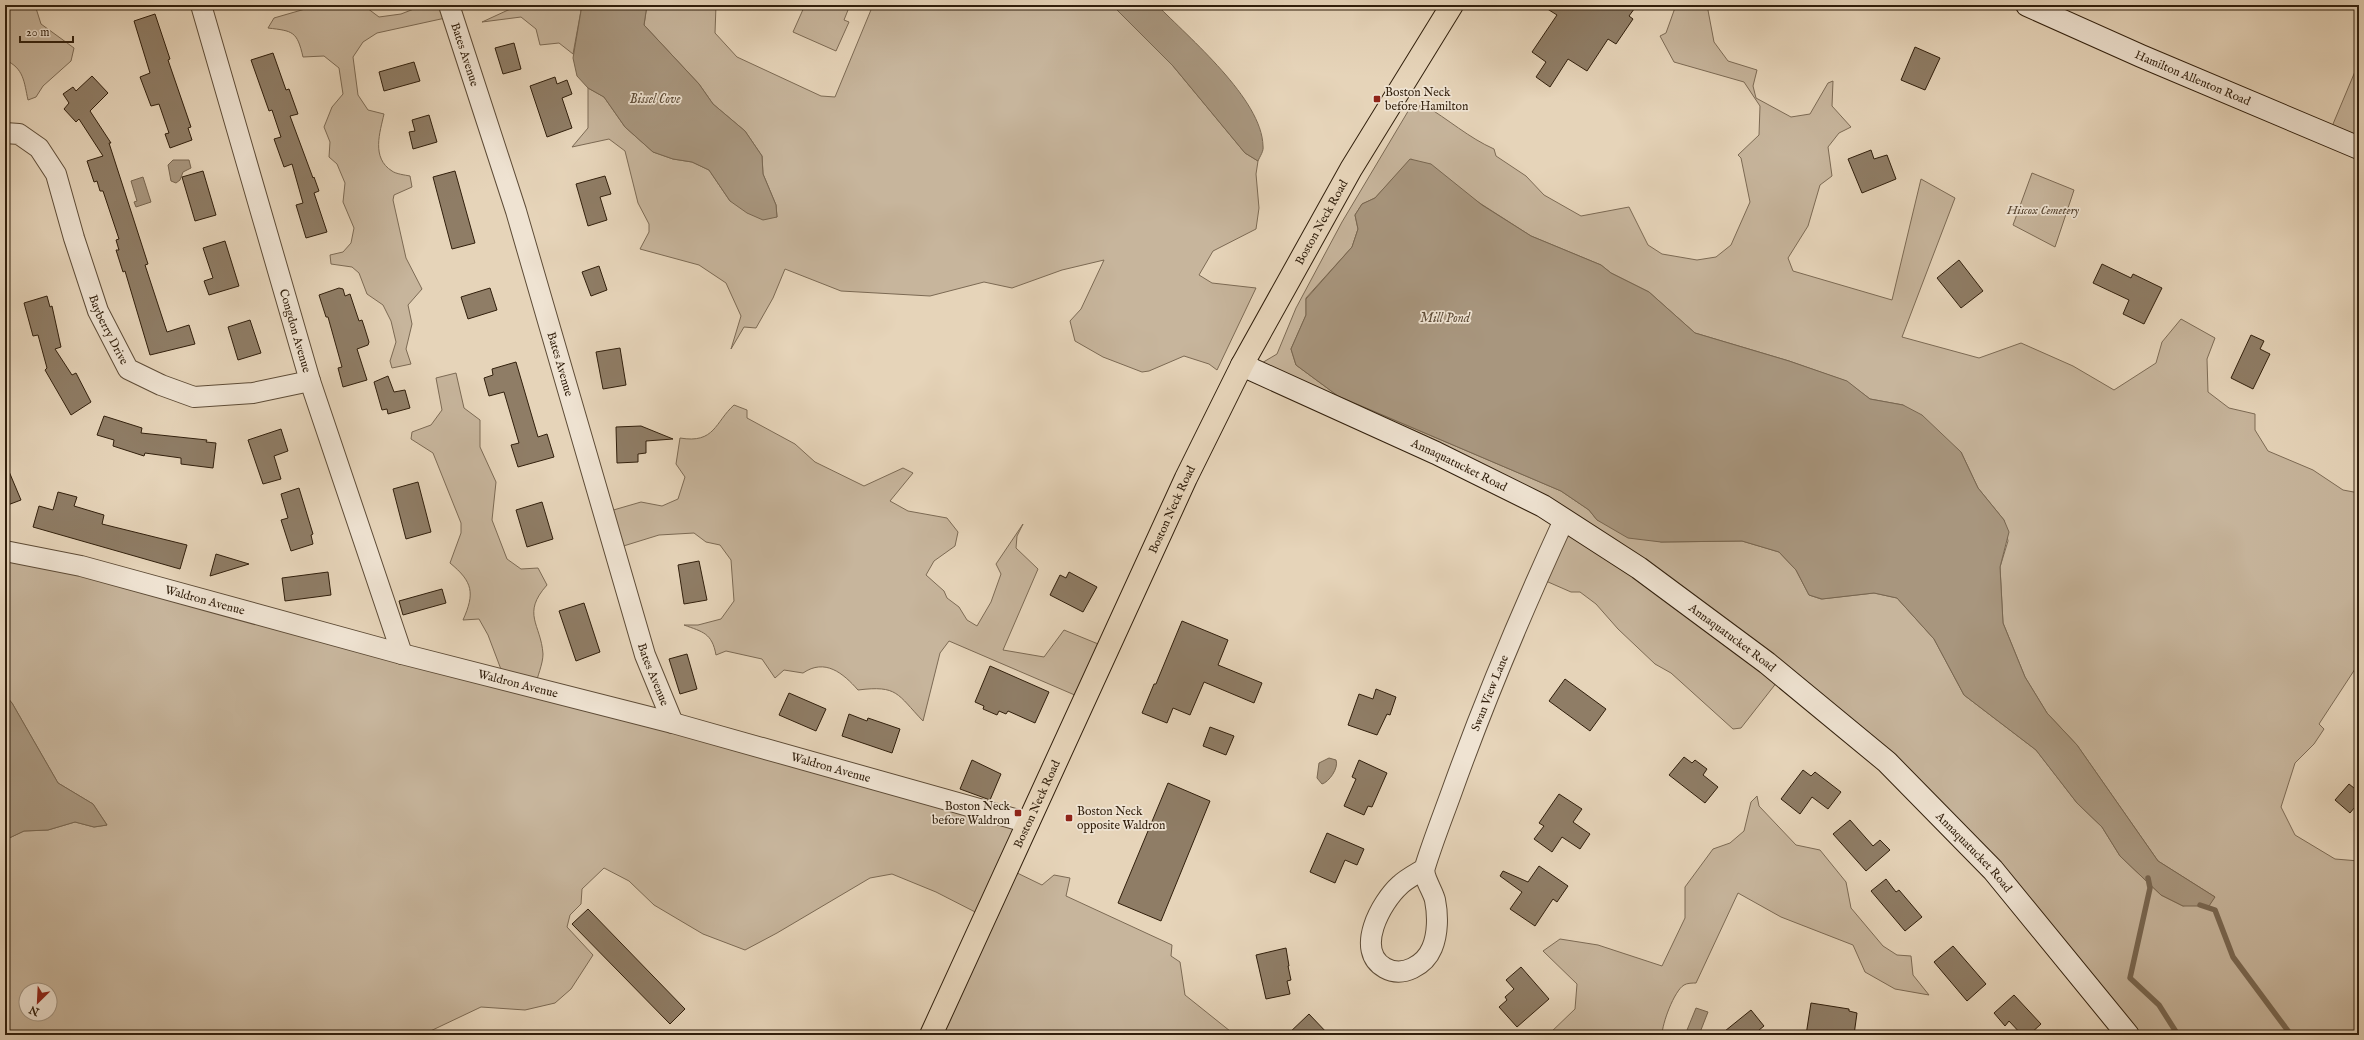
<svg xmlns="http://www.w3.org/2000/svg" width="2364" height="1040" font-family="'IM FELL English',serif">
<rect width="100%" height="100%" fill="#e6d4b9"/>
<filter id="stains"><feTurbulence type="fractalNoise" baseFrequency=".005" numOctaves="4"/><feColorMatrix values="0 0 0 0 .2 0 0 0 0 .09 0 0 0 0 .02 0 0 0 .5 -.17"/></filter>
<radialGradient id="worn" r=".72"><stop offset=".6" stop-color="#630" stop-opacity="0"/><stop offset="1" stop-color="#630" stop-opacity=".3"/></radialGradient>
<g fill="#c7b59c" stroke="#7c6a54" fill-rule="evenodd">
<path d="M5,5H35L41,24L74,48L71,61L43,86L36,97L28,100C24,82 24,68 5,60Z"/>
<path d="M332,5H363L379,17L401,14L424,5H448L450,17L377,33L363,42L353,57L358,95L368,110L384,114C380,132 371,158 392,171C396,174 405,175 410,176L412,187L394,195L393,200L406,258L422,289L408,305L412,324L406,349L411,364L392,368L390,361L396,342L391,321L383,305L367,294L359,273L352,267L331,264L330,255L343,252L351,243L354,228L343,202L345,183L337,164L329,157L330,142L324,127L332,107L343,94L339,68L324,56L303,57C297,31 293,31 268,28L274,18L312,7L325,9Z"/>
<polygon points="519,5 582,5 573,54 559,43 540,45 536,29 521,17 482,22"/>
<polygon points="647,5 716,5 715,33 737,57 821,96 835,97 873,5 1112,5 1173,66 1245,153 1258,161 1256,174 1259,208 1256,229 1213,251 1199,275 1212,283 1256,288 1217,370 1209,364 1184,356 1149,371 1142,372 1103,357 1075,341 1070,321 1081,309 1104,260 1062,270 1012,288 984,282 930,296 841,291 785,269 773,298 756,328 744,327 731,349 741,316 726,283 699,265 640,249 649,232 649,224 638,203 625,151 609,139 572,147 588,128 588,88 604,97 625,127 653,152 673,159 692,162 709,170 730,201 777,217 776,205 763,174 762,156 745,131 713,104 699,84 644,25"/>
<polygon points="805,5 816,8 817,5 850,5 844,20 849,22 836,51 793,32"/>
<path d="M1676,5H1707L1714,42L1728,61L1757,70L1753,86L1756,98L1791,117L1810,114L1828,83L1833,81L1832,106L1851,127L1839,133L1828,147L1832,176L1820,185L1808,226L1788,258L1793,271L1892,300L1921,179L1955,198L1902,337L1979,358L2021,343L2073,366L2114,390L2156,363L2162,342L2181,319L2215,338L2207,359L2208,392L2229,408L2255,414V430L2268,451L2313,470L2343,490L2359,493V663L2319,724L2324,729L2314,744L2295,763L2281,807L2295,835L2335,859L2359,861V1035H2125L1995,872L1781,677L1741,728L1733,729L1671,673L1655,664L1618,629L1596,604L1580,592H1571L1539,578L1563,522L1255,367L1277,354L1296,308L1342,222L1410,108L1424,105C1448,119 1469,138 1494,149L1496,156L1526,176L1544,195L1581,216L1629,207L1648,245L1662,254L1697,260L1716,257L1731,245L1750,202L1741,158L1738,155L1759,135L1760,106L1744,82L1674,62L1660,36L1666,33ZM1411,159L1531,236L1601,265L1611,273L1649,292L1695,333L1789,361L1846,381L1870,399L1903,405L1961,452L1978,488L2004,520L2008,541L2000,567L2003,623L2025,677L2047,713L2077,745L2158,861L2215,897L2183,906L2161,895L2120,856L2102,827L2077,803L2036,750L1964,695L1934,639L1897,598L1874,593L1821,599L1809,595L1796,570L1779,552L1742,541L1661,542L1597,520L1589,510L1561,491L1338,396L1296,365L1291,349L1306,315V298L1352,247L1358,229L1355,215L1362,204L1375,198Z"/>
<polygon points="2359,62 2359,150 2328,136"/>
<polygon points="2032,173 2074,190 2055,247 2013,225"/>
<path d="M456,373L464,408L480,420V447L496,482L492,520L507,559L521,569L538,568L547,585C521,614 541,624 543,654C543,664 537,677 535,687L1017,821L1011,870L1042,885L1054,875L1070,878L1066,896L1172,945L1171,956L1180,962L1185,995L1235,1035H938L983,916L936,892L892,874L870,878L777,933L745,950L703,934L654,905L629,881L604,868L582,889L581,904L570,915L567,927L593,955L571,989L555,1003L525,1010L481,1007L422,1035H5V840L24,831L48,830L75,822L94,827L107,825L93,804L58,783L12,703L5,695V553L505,680L488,635L479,619L463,620C475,593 473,582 450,563L461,533V523L433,453L411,439L412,432L431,425L442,410L436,378ZM26,990H50V1014H26Z"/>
<path d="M734,405L747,410V418L795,444L815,462L864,486L903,468L913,473L890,501L908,511L947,518L958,532L955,546L934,561L926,575L944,591L947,598L959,607L967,620L977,626L991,602L1001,574L996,564L1023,524L1017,536L1016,548L1038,569L1003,650L1044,657L1064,630L1108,648L1084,699L949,641L940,653L923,721C897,694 898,685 858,690C843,673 825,658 803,673L784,670L775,678L762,659L726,651L716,655C712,633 703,632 684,625H698L721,619L734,601L731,560L720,545L706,542L694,533L659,535L617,548L610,511L641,502L662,506L678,499L685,477L676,464L680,438C715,444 715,422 734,405Z"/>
<path d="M1757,796L1759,806L1796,845L1820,850L1846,882L1851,908L1883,946L1897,955L1911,956L1913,975L1929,995L1895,989L1865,972L1853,945L1781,917L1738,893L1696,983C1693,983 1687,983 1684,985C1674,991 1662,1024 1662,1035H1548L1575,1009L1577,984L1543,951L1560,939L1598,945L1662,966L1685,918V887L1713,849L1730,843L1744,831L1751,802Z"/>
</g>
<g fill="#a8967e" stroke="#786650">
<polygon points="582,5 647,5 644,25 699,84 713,104 745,131 762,156 763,174 776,205 777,217 763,220 747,213 730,201 709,170 692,162 673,159 653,152 625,127 604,97 588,88 577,76 573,58"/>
<path d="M1112,5H1157C1189,38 1262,99 1263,146C1264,151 1260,156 1258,161L1245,153L1173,66Z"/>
<polygon points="1410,159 1431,164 1482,205 1531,236 1601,265 1611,273 1649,292 1695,333 1789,361 1847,381 1870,399 1903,405 1922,415 1961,452 1978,488 2004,520 2009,532 2000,567 2003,623 2025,677 2047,713 2077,745 2158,861 2215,897 2209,906 2183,906 2161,895 2120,856 2102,827 2077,803 2036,750 1964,695 1934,639 1897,598 1874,593 1822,599 1809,595 1796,570 1779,552 1742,541 1661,542 1628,538 1597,520 1589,510 1561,491 1338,396 1296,365 1291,349 1306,315 1306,299 1352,247 1358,229 1355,215 1362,204 1375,198"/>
<polygon points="173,160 189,160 191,168 183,172 180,180 176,183 171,181 168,165"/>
<polygon points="143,177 151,202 136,207 134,202 137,201 131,181"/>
<polygon points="5,695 12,703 58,783 93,804 107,825 94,827 75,822 48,830 24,831 5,840"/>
<path d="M1329,758L1336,760C1339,768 1329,782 1322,784L1317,778L1319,763Z"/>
<polygon points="1696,1008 1708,1012 1699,1035 1685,1035"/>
</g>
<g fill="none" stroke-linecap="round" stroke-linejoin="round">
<g stroke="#786650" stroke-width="5.5">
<polyline points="2148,878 2150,888 2130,978 2159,1005 2178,1035"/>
<polyline points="2200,905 2215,910 2233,957 2291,1035"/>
</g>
</g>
<g fill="#8f7d66" stroke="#311f0c">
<polygon points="1541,5 1637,5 1629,16 1633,19 1616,44 1608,39 1587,71 1568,59 1550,87 1536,77 1546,62 1532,52 1557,15"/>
<polygon points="155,14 170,59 168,60 191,127 188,128 192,140 170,148 165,134 169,133 159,104 151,106 140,77 150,73 134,21"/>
<polygon points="514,43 521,69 503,74 495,48"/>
<polygon points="1915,47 1940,58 1925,90 1901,80"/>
<polygon points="273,53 286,90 289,89 298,114 290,116 313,178 314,177 319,191 314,193 327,232 306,238 296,205 303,203 292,164 284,167 274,139 281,137 272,110 269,111 251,60"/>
<polygon points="414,62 420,81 384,91 379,72"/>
<polygon points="92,76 108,93 90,111 111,143 109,143 148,264 145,265 167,332 189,325 195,344 150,355 125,271 123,272 116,250 119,250 116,240 119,239 103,191 100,191 97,181 94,182 87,161 103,156 79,119 76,122 64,109 69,103 63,94 73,87 76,91"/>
<polygon points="555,77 557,84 567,80 572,94 562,98 572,128 547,137 530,86"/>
<polygon points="429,115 437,142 413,149 409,132 415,131 412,120"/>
<polygon points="1871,150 1874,159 1887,155 1896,179 1862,193 1848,159"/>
<polygon points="203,171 216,215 195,221 182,177"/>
<polygon points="455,171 475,243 452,249 433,177"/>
<polygon points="605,176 611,194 600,197 607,220 588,226 576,184"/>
<polygon points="225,241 239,286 209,295 204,281 213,278 203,248"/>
<polygon points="1959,260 1983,291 1961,308 1937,278"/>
<polygon points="2102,264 2131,278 2133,274 2162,288 2144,324 2123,314 2129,300 2093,283"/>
<polygon points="599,266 607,290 591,296 582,272"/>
<polygon points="339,288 343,289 345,296 350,294 359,321 362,320 364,326 369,342 368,345 357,349 367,380 343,387 338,368 342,367 328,317 326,317 319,295"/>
<polygon points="490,288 497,310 468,319 461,297"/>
<polygon points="47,296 50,307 52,306 61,347 55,349 72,375 76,373 91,402 71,415 45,370 47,368 38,335 33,336 24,303"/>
<polygon points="250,320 261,353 238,360 228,327"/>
<polygon points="2251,335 2264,341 2260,349 2270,354 2253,389 2231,378"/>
<polygon points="620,348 626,385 603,389 596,352"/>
<polygon points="516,362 538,437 547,434 554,457 518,467 511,445 519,443 504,392 489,396 484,378 493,375 492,369"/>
<polygon points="388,376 394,392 405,390 410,408 388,414 387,409 382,410 374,382"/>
<polygon points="104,416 142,428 141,433 207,440 206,442 216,443 213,468 181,464 181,458 145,453 144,456 113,446 114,440 97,435"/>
<polygon points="641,426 673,439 646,441 646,453 638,454 638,462 617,463 616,427"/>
<polygon points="281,429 288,451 274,456 281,479 263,484 248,440"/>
<polygon points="5,462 21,500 5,506"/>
<polygon points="418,482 431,532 406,539 393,489"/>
<polygon points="299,488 313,534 311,535 313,544 291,551 281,520 288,518 281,494"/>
<polygon points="58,492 77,497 74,506 104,515 102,524 187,545 180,569 33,527 39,506 53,510"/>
<polygon points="542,502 553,539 527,547 516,510"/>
<polygon points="216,554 249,564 210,576"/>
<polygon points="699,561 707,600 684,604 678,565"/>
<polygon points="328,572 331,595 285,601 282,578"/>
<polygon points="1069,572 1097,587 1083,612 1050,595 1060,575 1066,578"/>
<polygon points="442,589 446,603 403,615 399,601"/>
<polygon points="584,603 600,652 576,661 559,611"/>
<polygon points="1182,621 1228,640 1218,665 1262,683 1254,703 1204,682 1190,715 1173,708 1167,723 1142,713 1154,684 1156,684 1158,679"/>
<polygon points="687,654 697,689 680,694 669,659"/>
<polygon points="990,666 1049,692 1035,723 1008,711 1006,714 999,711 997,715 983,709 984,706 975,702"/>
<polygon points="1565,679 1606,709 1590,731 1549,701"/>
<polygon points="1376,689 1396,697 1390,715 1387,714 1377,735 1348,725 1359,694 1373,699"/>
<polygon points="789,693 826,709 816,731 779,715"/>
<polygon points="849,714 867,721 868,718 900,729 892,753 842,736"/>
<polygon points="1210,727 1234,736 1226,755 1203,746"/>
<polygon points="1684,757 1692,763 1695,760 1707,769 1703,775 1718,787 1705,803 1669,775"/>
<polygon points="972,760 1001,774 990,800 960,789"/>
<polygon points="1359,760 1387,773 1372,807 1368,806 1364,815 1344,806 1356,779 1352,777"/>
<polygon points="1803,770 1811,776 1815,772 1841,792 1828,809 1812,797 1800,814 1781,799"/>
<polygon points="1168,783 1210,801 1161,921 1118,903"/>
<polygon points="2349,784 2359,792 2359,802 2350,813 2335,800"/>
<polygon points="1559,794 1582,809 1573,822 1590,834 1580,849 1562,837 1552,852 1534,839 1544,826 1539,823"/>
<polygon points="1850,820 1873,846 1880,840 1890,850 1866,871 1833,834"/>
<polygon points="1327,833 1364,849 1357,865 1345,860 1335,883 1310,872"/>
<polygon points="1539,866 1568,886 1557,902 1553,899 1535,926 1510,909 1522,892 1500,876 1503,871 1528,882"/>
<polygon points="1886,879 1896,892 1899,890 1922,917 1905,931 1871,891"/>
<polygon points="588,909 685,1009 670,1024 572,924"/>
<polygon points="1953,946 1986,984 1967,1001 1934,962"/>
<polygon points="1286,948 1289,966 1288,966 1291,980 1287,981 1290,994 1266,999 1256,955"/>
<polygon points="1521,967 1549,999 1517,1027 1499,1007 1507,1000 1505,997 1514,989 1506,980"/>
<polygon points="2014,995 2041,1024 2029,1035 2022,1035 2009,1021 2005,1026 1994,1013"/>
<polygon points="1811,1003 1849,1009 1849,1011 1857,1013 1854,1035 1806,1035"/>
<polygon points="1751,1010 1764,1026 1753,1035 1720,1035"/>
<polygon points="1309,1014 1329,1035 1287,1035"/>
</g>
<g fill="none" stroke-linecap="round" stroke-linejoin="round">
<defs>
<g id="street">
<path id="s1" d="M201,5L310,381L402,654"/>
<path id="s2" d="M449,5L516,211L645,655L673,723"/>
<path id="s3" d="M5,133L19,134L39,148L56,174L74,238L98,311L128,369L161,385L194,397L253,393L310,381"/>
<path id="s4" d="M5,551L81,566L402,654L673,723L1029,823"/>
<path id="s5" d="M1424,869C1416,874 1406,879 1400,885C1381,902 1354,951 1385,968C1403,978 1425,965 1432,948C1438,934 1438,915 1435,900C1433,891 1422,876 1425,867C1433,841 1443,816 1452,791C1485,699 1523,609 1564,520"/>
</g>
<g id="secondary">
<path id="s6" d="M2027,5L2141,56L2359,148"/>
<path id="s7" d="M1242,365L1436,453L1543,506L1639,568L1767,663L1887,762L1993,870L2128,1035"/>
</g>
<g id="primary">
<path id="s8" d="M931,1035L1186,478L1242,365L1351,169L1452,5"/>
</g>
</defs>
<use href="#street" stroke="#5e4c37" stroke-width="22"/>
<use href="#secondary" stroke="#311f0c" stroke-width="24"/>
<use href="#primary" stroke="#311f0c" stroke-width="24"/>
<use href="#street" stroke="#efe3d2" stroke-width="20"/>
<use href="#secondary" stroke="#efe3d2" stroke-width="22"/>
<use href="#primary" stroke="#e6d4b9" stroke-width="22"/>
</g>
<g fill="#8f2418" stroke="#efe3d2" stroke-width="1.5">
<rect x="1373" y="95" width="8" height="8" rx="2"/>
<rect x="1014" y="809" width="8" height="8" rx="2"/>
<rect x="1065" y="814" width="8" height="8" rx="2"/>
</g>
<g text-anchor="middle" stroke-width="3.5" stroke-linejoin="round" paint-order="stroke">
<g font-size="12" fill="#311f0c" stroke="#efe3d2">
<text dy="4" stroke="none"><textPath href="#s2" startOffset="52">Bates Avenue</textPath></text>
<text dy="4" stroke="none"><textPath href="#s6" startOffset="181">Hamilton Allenton Road</textPath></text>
<text dy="4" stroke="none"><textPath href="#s8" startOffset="902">Boston Neck Road</textPath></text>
<text dy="4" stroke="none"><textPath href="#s3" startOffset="234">Bayberry Drive</textPath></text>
<text dy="4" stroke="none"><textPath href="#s1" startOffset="339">Congdon Avenue</textPath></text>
<text dy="4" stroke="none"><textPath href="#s2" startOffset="376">Bates Avenue</textPath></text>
<text dy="4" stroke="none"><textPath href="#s7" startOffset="239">Annaquatucket Road</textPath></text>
<text dy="4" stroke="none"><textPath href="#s8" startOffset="578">Boston Neck Road</textPath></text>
<text dy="4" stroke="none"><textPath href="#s4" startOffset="206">Waldron Avenue</textPath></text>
<text dy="4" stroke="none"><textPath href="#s7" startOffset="563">Annaquatucket Road</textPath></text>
<text dy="4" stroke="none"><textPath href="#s2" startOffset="700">Bates Avenue</textPath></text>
<text dy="4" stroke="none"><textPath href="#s4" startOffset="530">Waldron Avenue</textPath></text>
<text dy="4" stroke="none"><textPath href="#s5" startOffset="452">Swan View Lane</textPath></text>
<text dy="4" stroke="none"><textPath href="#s4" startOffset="854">Waldron Avenue</textPath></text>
<text dy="4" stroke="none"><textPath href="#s8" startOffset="254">Boston Neck Road</textPath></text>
<text dy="4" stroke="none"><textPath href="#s7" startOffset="887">Annaquatucket Road</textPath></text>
</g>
<g font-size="12" fill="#311f0c" stroke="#efe3d2" text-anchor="start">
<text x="1385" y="96">Boston Neck<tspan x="1385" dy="14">before Hamilton</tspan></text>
<text x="1010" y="810" text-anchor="end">Boston Neck<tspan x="1010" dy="14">before Waldron</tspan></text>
<text x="1077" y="815">Boston Neck<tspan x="1077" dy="14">opposite Waldron</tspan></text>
</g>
<g font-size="12" font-style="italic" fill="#564430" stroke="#efe3d2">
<text x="2043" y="214">Hiscox Cemetery</text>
</g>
<g font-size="13" font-style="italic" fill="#5b4934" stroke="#efe3d2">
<text x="655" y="103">Bissel Cove</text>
<text x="1445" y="322">Mill Pond</text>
</g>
</g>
<rect width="2364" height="1040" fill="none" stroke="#e6d4b9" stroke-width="20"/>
<rect x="6" y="6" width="2352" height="1028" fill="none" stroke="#311f0c" stroke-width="2"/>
<rect x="10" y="10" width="2344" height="1020" fill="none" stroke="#311f0c"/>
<g transform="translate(38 1002) rotate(204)"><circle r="19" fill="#efe3d2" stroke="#a39583"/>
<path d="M0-3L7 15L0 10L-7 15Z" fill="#8f2418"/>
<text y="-6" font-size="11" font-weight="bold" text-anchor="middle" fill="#311f0c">N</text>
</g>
<path d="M20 36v6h53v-6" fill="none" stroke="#311f0c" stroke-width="2"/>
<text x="26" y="36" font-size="12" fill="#311f0c" stroke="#efe3d2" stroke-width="3" paint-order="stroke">20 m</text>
<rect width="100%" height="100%" filter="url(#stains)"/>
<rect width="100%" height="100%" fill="url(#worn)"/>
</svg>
